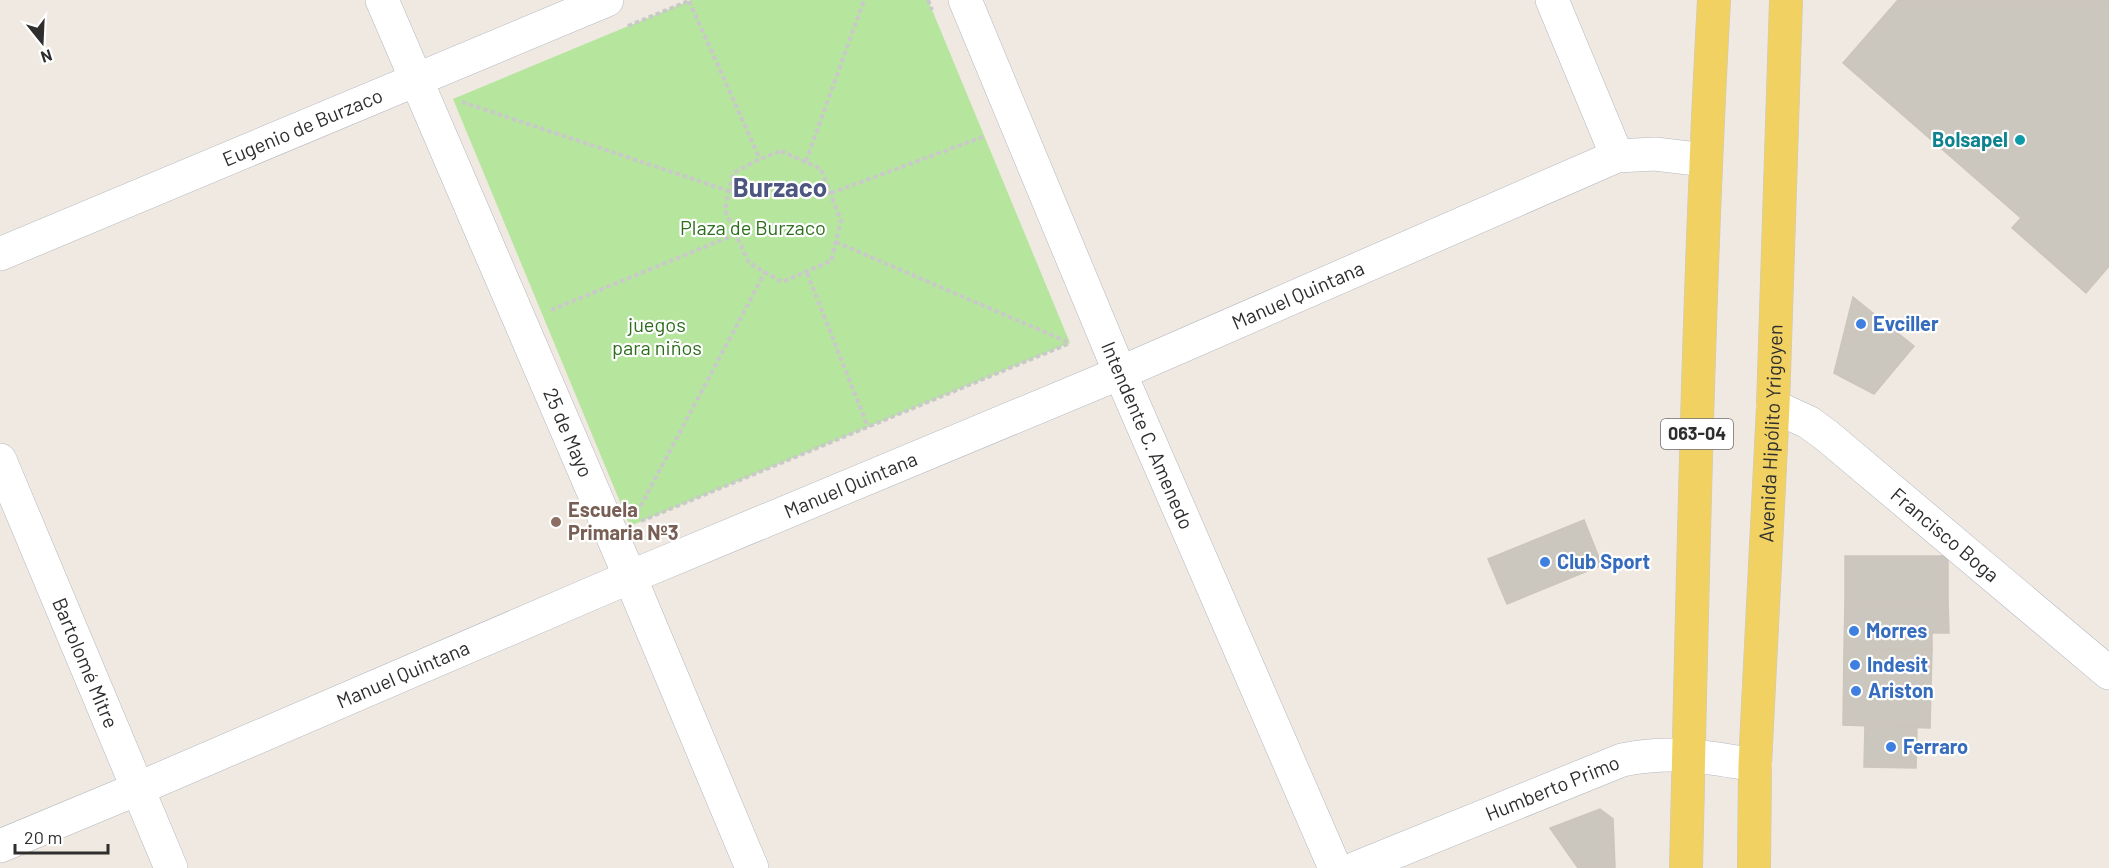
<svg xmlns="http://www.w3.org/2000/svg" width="2109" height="868" font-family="Barlow,sans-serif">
<rect width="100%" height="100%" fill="#efe9e1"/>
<polygon fill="#b6e59e" points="691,0 928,0 1070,343 630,526 453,99"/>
<g fill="#cbc7bf" stroke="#cbc5ba" stroke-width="1.5">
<polygon points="1898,0 2109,0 2109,266 2086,293 2012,228 2021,218 1843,63"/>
<polygon points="1853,297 1914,346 1874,394 1834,373"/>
<polygon points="1584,520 1602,565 1507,604 1488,559"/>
<rect x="1845" y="556" width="103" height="46"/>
<polygon points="1845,602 1948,602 1949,633 1932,633 1932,649 1844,650"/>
<polygon points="1932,649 1930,728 1843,725 1844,650"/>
<polygon points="1865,726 1917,727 1916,768 1864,767"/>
<polygon points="1600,809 1613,819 1615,868 1578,868 1550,828"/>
</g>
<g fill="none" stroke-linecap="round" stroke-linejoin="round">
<defs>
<g id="minor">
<path id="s1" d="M382,0L630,577L752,868"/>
<path id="s2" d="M965,0L1120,373L1335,868"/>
<polyline points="1552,0 1617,156"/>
<path id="s3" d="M0,254L607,0"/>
<path id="s4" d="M1773,406L1808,422L1826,435L2109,673"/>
<path id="s5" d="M0,460L171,868"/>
<path id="s6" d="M0,846L137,789L630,577L1120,373L1617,156L1655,154L1705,160"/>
<path id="s7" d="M1356,868L1622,760C1672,750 1707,757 1755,765"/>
</g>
<g id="major">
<path d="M1686,868C1693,579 1698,289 1714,0"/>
<path id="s8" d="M1754,868L1755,765L1773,406L1786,0"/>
</g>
</defs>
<use href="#minor" stroke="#b4b7c1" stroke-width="34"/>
<use href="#major" stroke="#c9c9c9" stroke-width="34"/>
<g stroke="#c9c9c9" stroke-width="4" stroke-dasharray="4.5 3" stroke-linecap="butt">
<polyline points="928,0 932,10"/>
<polyline points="689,1 760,159"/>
<polyline points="628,26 691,0"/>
<polyline points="462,102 729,191"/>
<polygon points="781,151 821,169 841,221 831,261 782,282 749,263 725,210 733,173 760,159"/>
<polyline points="806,161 864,0"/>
<polyline points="831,193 985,136"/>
<polyline points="836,242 1070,343"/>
<polyline points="807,273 868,427"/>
<polyline points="551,310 736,234"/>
<polyline points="637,513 765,272"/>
<polyline points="641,521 1070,343"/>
</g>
<use href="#minor" stroke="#fff" stroke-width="33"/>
<use href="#major" stroke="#f2d163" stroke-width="33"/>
</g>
<circle fill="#0f9aa8" stroke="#fff" stroke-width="2" cx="2020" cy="140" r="6"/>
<g fill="#3f7fe0" stroke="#fff" stroke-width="2">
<circle cx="1861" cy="324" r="6"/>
<circle cx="1545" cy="562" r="6"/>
<circle cx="1854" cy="631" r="6"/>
<circle cx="1855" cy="665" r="6"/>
<circle cx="1856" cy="691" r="6"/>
<circle cx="1891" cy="747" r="6"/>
</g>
<circle fill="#8d6e63" stroke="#fff" stroke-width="2" cx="556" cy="522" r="6"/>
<g text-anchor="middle" stroke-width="4.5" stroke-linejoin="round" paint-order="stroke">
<rect fill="#fff" stroke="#6d6d6d" stroke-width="1.5" x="1661" y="419" width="72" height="30" rx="4.5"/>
<g font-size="18" font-weight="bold" fill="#2e2e2e">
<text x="1697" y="440">063-04</text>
</g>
<g font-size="20" fill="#2e2e2e" stroke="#fff">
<text dy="7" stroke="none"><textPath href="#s3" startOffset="328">Eugenio de Burzaco</textPath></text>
<text dy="7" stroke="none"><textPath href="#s6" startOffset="1410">Manuel Quintana</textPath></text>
<text dy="7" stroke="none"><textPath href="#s1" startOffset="471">25 de Mayo</textPath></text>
<text dy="7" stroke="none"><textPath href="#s8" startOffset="435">Avenida Hipólito Yrigoyen</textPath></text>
<text dy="7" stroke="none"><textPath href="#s2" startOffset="472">Intendente C. Amenedo</textPath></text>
<text dy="7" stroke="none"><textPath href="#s6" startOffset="924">Manuel Quintana</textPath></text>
<text dy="7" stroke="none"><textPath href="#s4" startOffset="216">Francisco Boga</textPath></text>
<text dy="7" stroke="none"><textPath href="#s5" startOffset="220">Bartolomé Mitre</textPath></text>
<text dy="7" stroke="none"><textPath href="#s6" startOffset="438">Manuel Quintana</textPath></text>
<text dy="7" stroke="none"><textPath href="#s7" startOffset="212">Humberto Primo</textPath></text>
</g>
<g font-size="20" font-weight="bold" fill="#0d838f" stroke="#fff" text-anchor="end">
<text x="2008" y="147">Bolsapel</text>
</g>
<g font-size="20" fill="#2c6e1b" stroke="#fff">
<text x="753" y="235">Plaza de Burzaco</text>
<text x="657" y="332">juegos<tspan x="657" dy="23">para niños</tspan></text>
</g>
<g font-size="20" font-weight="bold" fill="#366cbe" stroke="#fff" text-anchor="start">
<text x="1873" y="331">Evciller</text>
<text x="1557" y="569">Club Sport</text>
<text x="1866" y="638">Morres</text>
<text x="1867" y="672">Indesit</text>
<text x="1868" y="698">Ariston</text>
<text x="1903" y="754">Ferraro</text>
</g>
<g font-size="20" font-weight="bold" fill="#785e54" stroke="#fff" text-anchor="start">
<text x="568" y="517">Escuela<tspan x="568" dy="23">Primaria Nº3</tspan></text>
</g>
<g font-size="26" font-weight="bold" fill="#4d5680" stroke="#fff">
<text x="780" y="197">Burzaco</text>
</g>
</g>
<g transform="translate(42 42) rotate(162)" stroke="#ffffff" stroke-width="4.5" paint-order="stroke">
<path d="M0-4.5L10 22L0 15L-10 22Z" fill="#2e2e2e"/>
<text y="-9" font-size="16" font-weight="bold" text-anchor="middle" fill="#2e2e2e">N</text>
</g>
<path d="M15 844v9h93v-9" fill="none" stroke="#2e2e2e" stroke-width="3"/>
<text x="24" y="844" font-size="18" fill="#2e2e2e" stroke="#ffffff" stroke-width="4.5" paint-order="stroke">20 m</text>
</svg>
